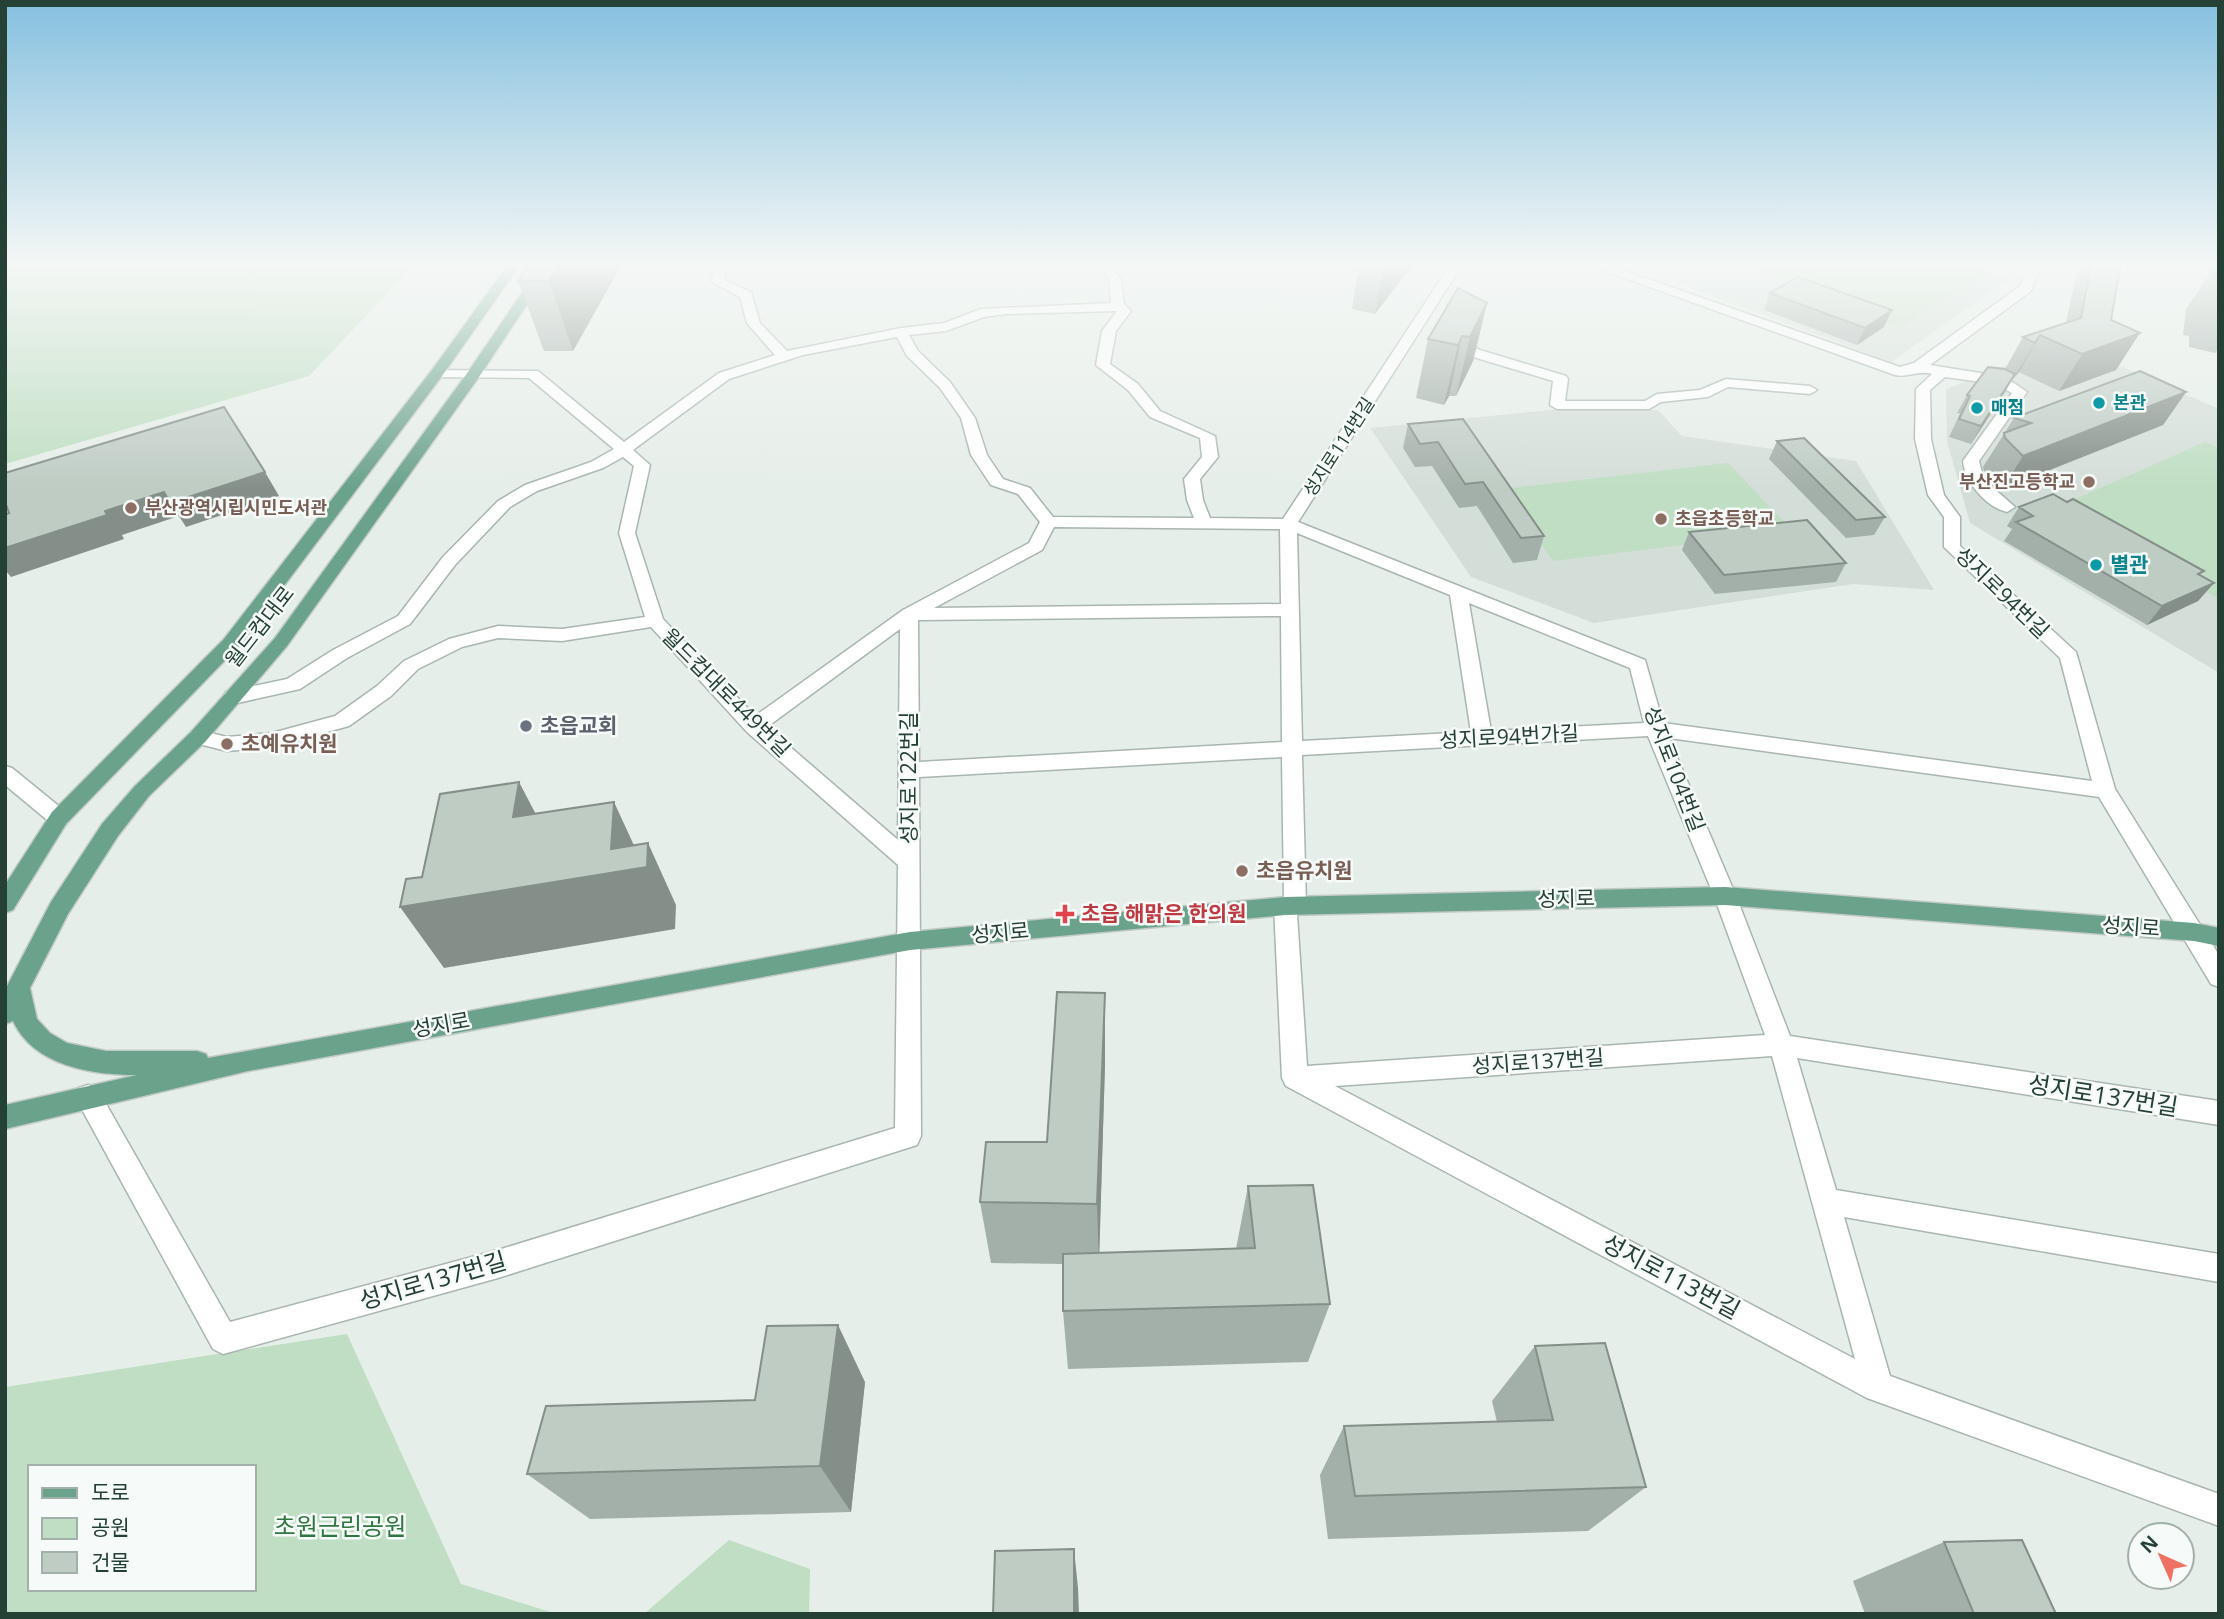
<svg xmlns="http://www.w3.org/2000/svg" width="2224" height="1619" font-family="'Open Sans','Noto Sans KR',sans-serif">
<rect width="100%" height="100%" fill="#e6eee9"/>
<g fill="#d4ded8">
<polygon points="1661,262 2012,262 2026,267 1891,362 1645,271"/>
<polygon points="2066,342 2219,409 2219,673 1970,523 1947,441 1946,389"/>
<polygon points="1570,408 1658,410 1682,436 1856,461 1934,590 1853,584 1594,623 1471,577 1370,428"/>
</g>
<g fill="#bfdec3" fill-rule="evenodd">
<polygon points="5,262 417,262 309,376 5,464"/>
<polygon points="1777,262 1950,262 1986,273 1899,328 1759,272"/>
<polygon points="2205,442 2219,448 2219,599 2057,507"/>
<polygon points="1728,463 1793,531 1553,561 1502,489"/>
<path d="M347,1334L461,1584L557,1614H5V1387ZM30,1467H254V1589H30Z"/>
<polygon points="729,1540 810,1569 809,1614 644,1614"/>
</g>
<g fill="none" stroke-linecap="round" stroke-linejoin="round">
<defs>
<g id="minor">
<path d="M733,262H752L726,274L724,280L751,292L760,323L787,351L901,328L944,323L981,309L1111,303L1109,280L1097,262H1109L1121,280L1124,304L1131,311L1116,331L1110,364L1138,384L1160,411L1215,436L1218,457L1200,479L1203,500L1210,518L1283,519L1452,262H1464L1298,522L1645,660L1663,723L2092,781L2060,658L1944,547V517L1928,495L1915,439L1916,389L1932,374C1918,370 1908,378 1895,375L1580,262H1599L1900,367L1914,363L2020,286L2030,262H2042L2031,291L1930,365L2005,377L2027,392L1979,461L1984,480L2015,507L2007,512C1986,507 1965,482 1963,461L2012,393L1996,384L1945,377L1930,390L1931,439L1944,495L1960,517V546L2076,652L2115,789L2219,955V987L2211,984L2099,797L1669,738L1736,896L1790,1036L2219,1101V1125L1797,1058L1836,1190L2219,1254V1282L1844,1217L1890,1376L2219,1494V1526L1867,1398L1286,1086L1282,1078L1274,906L1277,900L1284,897L1282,757L919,777L921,1136L917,1145L498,1278L223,1354L213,1349L79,1104L75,1096L79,1088L88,1085L97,1088L230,1322L498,1250L895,1128L898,865L747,732L651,627L562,641L498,638L462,647L418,669L391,696L349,726L272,747L227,751L191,742L188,737L191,732L198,730L227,737L272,733L335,716L377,686L404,661L449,639L498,626L562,629L645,617L619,533L634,466L623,457L603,468L537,491L510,507L455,565L410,624L347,658L300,689L233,704L226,702L223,697L226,692L287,679L333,650L398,616L443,557L498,501L525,485L591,462L614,449L529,378L437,377L430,373L432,370L538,371L624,442L719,373L775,355L747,323L740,297L712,282L711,278L717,268ZM1117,311L1102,331L1096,365L1128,390L1150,417L1200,438L1202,457L1184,479L1187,500L1194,518L1053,517L1030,488L1003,479L987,455L975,418L950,382L918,351L909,335L946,331L984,317L1006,314ZM897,337L907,356L940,388L961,418L971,455L991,485L1018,494L1040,522L1029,543L903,610L755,716L663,619L635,533L650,465L633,450L729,379L803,355ZM1054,527L1280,529L1281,604L934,608L1042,550ZM1297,533L1450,595L1471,732L1302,741ZM1469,603L1630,668L1644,723L1491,731ZM1281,616L1282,742L919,762L918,620ZM900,629L898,840L767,727ZM1648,736L1714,896L1765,1035L1307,1066L1297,914L1303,912L1306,906L1302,755ZM1772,1056L1855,1359L1335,1086Z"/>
<polygon points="2198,262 2219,265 2219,274 2200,265"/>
<polygon points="1451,338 1480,350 1566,376 1568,379 1565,401 1645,401 1657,394 1700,390 1726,379 1810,386 1817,390 1810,394 1728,387 1708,397 1661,402 1649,409 1557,409 1550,405 1553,381 1470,356 1446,345 1444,342"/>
<polygon points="5,766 12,768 66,812 70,818 66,824 59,826 52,824 5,785"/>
</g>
<g id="major">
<polygon points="510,262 522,262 442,376 238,647 66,824 13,910 5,913 5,885 52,812 224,639 432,370"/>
<path d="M543,262H555L479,377L287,646L205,742L149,796L118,836L68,914L30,988L37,1019L50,1033L67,1043L106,1051H197L206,1054L208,1058L910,932L1285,897L1725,887L2194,923L2219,928V946L2194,941L1725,905L1285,915L910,950L248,1071L5,1129V1105L137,1075C92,1075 34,1066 13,1021L5,1024V990L51,902L102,824L135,786L191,732L275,638L468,372Z"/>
</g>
</defs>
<use href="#minor" stroke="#a8b6af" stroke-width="3"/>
<use href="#major" stroke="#c2cac6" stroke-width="3"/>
<use href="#minor" fill="#fff" fill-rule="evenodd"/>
<use href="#major" fill="#6ba28c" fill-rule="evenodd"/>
</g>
<g fill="#a3afa9">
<polygon points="623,262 573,351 544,351 518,281"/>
<polygon points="1359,262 1384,262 1383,269 1384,262 1375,314 1352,309"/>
<polygon points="2084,262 2121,262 2111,320 2116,370 2059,391 2019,372 2013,379 2012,379 1971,444 1949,437 1960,414 1957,413 1967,395 2005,369 2023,337 2066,323 2076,276"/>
<polygon points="2218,262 2219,262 2219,348 2215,353 2189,347 2189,336 2183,335 2186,309"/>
<polygon points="1770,293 1884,327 1857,345 1764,310"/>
<polygon points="1487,303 1473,361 1456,396 1449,396 1444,405 1416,398 1428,339"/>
<polygon points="2186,392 2163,425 2002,489 1984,471 1983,467 2014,418"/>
<polygon points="1463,419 1544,536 1537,560 1513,563 1477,506 1459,508 1432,466 1415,467 1403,448 1408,424"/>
<polygon points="1777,441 1885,517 1874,535 1846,538 1769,459"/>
<polygon points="2019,507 2201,576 2214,583 2198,601 2147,625 2004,541 2012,529 2007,526"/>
<polygon points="1689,532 1846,563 1836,582 1715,594 1682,550"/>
<polygon points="1105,993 1105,1064 1099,1253 1236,1249 1248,1186 1330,1304 1308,1362 1068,1369 1063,1311 1063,1264 991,1263 980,1202 1047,1142"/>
<polygon points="1535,1346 1646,1487 1588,1531 1328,1539 1320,1475 1344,1426 1497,1422 1492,1401"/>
<polygon points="865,1382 851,1512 590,1519 527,1474"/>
<polygon points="1944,1542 2056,1614 1865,1614 1853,1581"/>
</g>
<g fill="#858f89">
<polygon points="561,262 623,262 573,351 549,281"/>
<polygon points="1384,262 1415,262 1375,314"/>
<polygon points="1487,303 1473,361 1456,396 1470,337"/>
<polygon points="1892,310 1884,327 1857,345 1865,328"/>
<polygon points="2140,333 2116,370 2059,391 2082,354"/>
<polygon points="2040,335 2019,372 2013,379 2035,343"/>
<polygon points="1462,336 1449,396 1444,405 1458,345"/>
<polygon points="2015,374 2005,392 1971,444 1981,426"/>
<polygon points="2186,392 2163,425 2002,489 2023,456"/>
<polygon points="265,472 279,496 186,527 179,516 122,535 124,539 11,577 5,570 5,548 105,511 164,492"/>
<polygon points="2214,583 2198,601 2147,625 2162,606"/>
<polygon points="519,782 552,845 513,817"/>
<polygon points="614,802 643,865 648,843 676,905 675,929 444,968 400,907 611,849"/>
<polygon points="1105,993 1105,1064 1099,1265 1097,1204"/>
<polygon points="838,1325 865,1382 851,1512 820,1466"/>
<polygon points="1074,1549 1078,1588 1079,1614 1074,1614"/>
</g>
<g fill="#beccc4" stroke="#858f89" stroke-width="2">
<polygon points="531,262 561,262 549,281 518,281"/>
<polygon points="2092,262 2121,262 2111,320 2140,333 2082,354 2040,335 2035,343 2023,337 2081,318"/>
<polygon points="1798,277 1892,310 1865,328 1770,293"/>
<polygon points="1458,288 1487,303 1470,337 1462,336 1458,345 1428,339"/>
<polygon points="1988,367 2005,369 2015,374 1981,426 1959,419 1970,396 1967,395"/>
<polygon points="2140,371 2186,392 2023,456 2005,438 2004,433 2031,423 2014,418"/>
<polygon points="224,407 265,472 170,503 164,492 105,511 107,515 5,548 5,515 9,513 5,502 5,473"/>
<polygon points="1463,419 1544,536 1521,538 1483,482 1465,484 1438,442 1420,444 1408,424"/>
<polygon points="1804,438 1885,517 1856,520 1777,441"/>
<polygon points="2053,494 2067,502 2073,499 2204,571 2198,574 2214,583 2162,606 2016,522 2033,516 2019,507"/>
<polygon points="1807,520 1846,563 1724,575 1689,532"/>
<polygon points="519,782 513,817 614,802 611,849 648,843 647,867 400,907 406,879 422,877 440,794"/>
<polygon points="1057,992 1105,993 1097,1204 980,1202 986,1142 1047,1142"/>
<polygon points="1313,1185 1330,1304 1063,1311 1063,1254 1255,1248 1248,1186"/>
<polygon points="838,1325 820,1466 527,1474 546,1406 755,1400 767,1326"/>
<polygon points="1605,1343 1646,1487 1355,1496 1344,1426 1553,1420 1535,1346"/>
<polygon points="2022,1540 2056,1614 1974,1614 1944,1542"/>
<polygon points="1074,1549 1074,1614 993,1614 995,1551"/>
</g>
<linearGradient id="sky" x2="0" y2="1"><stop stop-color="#85c0df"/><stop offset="0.54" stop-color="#f4f7f5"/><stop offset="1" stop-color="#f4f7f5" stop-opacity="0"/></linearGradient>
<rect width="2224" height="489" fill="url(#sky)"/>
<g fill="#0f9aa8" stroke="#f6faf8" stroke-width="2.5">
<circle cx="2099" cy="403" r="7"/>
<circle cx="1977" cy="408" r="7"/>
<circle cx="2096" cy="565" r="7"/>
</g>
<g fill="#8d6e63" stroke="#f6faf8" stroke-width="2.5">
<circle cx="2089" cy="482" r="7"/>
<circle cx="131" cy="508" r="7"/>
<circle cx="1661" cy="519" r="7"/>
<circle cx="227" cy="744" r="7"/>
<circle cx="1242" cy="871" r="7"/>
</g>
<circle fill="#6b7280" stroke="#f6faf8" stroke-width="2.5" cx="526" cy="726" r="7"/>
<path fill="#e0444e" stroke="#f6faf8" stroke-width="2.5" d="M1061.5 903.5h7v7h7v7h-7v7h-7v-7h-7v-7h7z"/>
<g text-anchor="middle" stroke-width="5" stroke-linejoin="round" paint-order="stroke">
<g font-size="18" font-weight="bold" fill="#0d838f" stroke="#f6faf8" text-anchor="start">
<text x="2113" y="409">본관</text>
<text x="1991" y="414">매점</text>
</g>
<g font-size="18" fill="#254035" stroke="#f6faf8">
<text transform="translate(1339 447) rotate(-57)" y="6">성지로114번길</text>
</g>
<g font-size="18" font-weight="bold" fill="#785e54" stroke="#f6faf8" text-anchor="start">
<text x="2075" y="488" text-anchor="end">부산진고등학교</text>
<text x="145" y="514">부산광역시립시민도서관</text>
<text x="1675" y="525">초읍초등학교</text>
</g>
<g font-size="21" font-weight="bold" fill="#0d838f" stroke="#f6faf8" text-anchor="start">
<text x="2110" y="572">별관</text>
</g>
<g font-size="21" fill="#254035" stroke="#f6faf8">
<text transform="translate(2002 593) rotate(44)" y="7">성지로94번길</text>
<text transform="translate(260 627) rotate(-52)" y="7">월드컵대로</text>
<text transform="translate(726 693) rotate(45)" y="7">월드컵대로449번길</text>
<text transform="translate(1509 737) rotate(-3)" y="7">성지로94번가길</text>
<text transform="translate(1674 769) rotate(69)" y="7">성지로104번길</text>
<text transform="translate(909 778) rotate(-90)" y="7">성지로122번길</text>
<text transform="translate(1566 899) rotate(-1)" y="7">성지로</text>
<text transform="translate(2131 927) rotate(4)" y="7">성지로</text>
<text transform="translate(1000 933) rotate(-5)" y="7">성지로</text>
<text transform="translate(441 1025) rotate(-10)" y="7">성지로</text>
<text transform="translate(1538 1062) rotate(-4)" y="7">성지로137번길</text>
</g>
<g font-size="21" font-weight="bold" fill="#5b616d" stroke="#f6faf8" text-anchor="start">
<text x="540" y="733">초읍교회</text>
</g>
<g font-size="21" font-weight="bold" fill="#785e54" stroke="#f6faf8" text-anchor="start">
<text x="241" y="751">초예유치원</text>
<text x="1256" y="878">초읍유치원</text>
</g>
<g font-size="21" font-weight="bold" fill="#be3a42" stroke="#f6faf8" text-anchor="start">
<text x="1081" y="921">초읍 해맑은 한의원</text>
</g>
<g font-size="24" fill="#254035" stroke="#f6faf8">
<text transform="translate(2103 1096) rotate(9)" y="8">성지로137번길</text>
<text transform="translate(1671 1277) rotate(28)" y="8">성지로113번길</text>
<text transform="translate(433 1281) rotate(-16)" y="8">성지로137번길</text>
</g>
<g font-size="24" fill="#2f7640" stroke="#f6faf8">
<text x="340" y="1535">초원근린공원</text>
</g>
</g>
<rect width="2224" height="1619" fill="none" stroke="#254035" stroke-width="14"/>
<rect x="28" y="1465" width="228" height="126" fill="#f6faf8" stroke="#a2b0aa" stroke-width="2"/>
<rect x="42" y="1488" width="35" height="10" fill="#6ba28c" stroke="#a2b0aa" stroke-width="2"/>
<text x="91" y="1500" font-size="21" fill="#254035">도로</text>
<rect x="42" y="1518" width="35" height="21" fill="#bfdec3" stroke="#a2b0aa" stroke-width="2"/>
<text x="91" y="1535" font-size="21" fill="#254035">공원</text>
<rect x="42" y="1552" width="35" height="21" fill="#beccc4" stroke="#a2b0aa" stroke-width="2"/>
<text x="91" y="1570" font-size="21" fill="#254035">건물</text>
<g transform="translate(2161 1556) rotate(315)"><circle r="33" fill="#f6faf8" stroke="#a2b0aa" stroke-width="2"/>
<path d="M0-5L12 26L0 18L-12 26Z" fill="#ef7163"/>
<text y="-10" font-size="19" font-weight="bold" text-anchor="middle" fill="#254035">N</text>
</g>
</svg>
